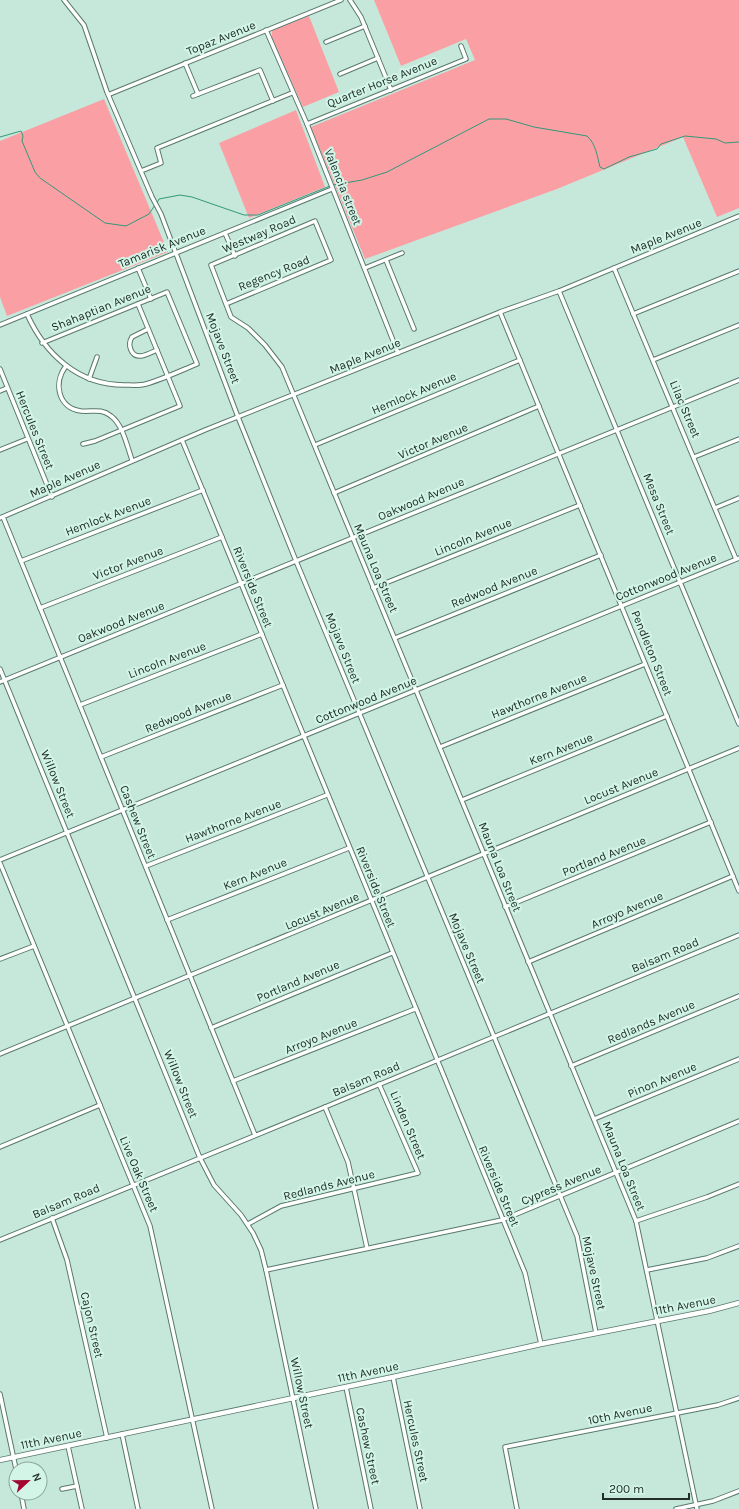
<svg xmlns="http://www.w3.org/2000/svg" width="739" height="1509" font-family="Karla,sans-serif">
<rect width="100%" height="100%" fill="#c6e8db"/>
<g fill="#faa0a5">
<polygon points="374,0 739,0 739,208 717,217 683,137 557,189 365,259 311,127 475,60 466,39 401,66"/>
<polygon points="309,16 339,92 303,107 272,38 272,30"/>
<polygon points="104,99 168,252 7,316 0,297 0,141"/>
<polygon points="296,110 325,187 249,218 219,143"/>
</g>
<g fill="none" stroke-linecap="round" stroke-linejoin="round">
<g stroke="#33987a" stroke-width="1">
<polyline points="0,137 21,131 23,136 22,141 35,172 40,178 105,223 126,226 149,214 155,205"/>
<path d="M333,185L362,180L387,172L489,119H506L534,127L587,136C596,144 597,156 600,167L604,169L629,157L657,149L661,144L685,136L716,139L725,143L739,142"/>
<polyline points="157,203 159,199 180,195 192,197 244,215 258,215 330,186"/>
</g>
<defs>
<g id="minor">
<polyline points="64,0 84,25 107,92 152,197 161,214 238,417 296,561 577,1236 596,1333"/>
<polyline points="350,0 361,17 391,90"/>
<polyline points="266,30 307,124 398,353"/>
<polyline points="326,42 365,26"/>
<polyline points="185,63 198,94"/>
<polyline points="340,74 378,58"/>
<polyline points="110,94 341,0"/>
<polyline points="193,96 260,70 273,101"/>
<polyline points="307,124 466,59 461,46"/>
<polyline points="141,171 161,163 157,148 292,93"/>
<polyline points="225,233 235,256"/>
<polyline points="386,260 414,329"/>
<polyline points="138,268 151,299"/>
<polyline points="365,268 402,253"/>
<polyline points="614,268 736,559"/>
<polyline points="559,291 739,724"/>
<polyline points="226,304 331,260 315,221 211,265 231,317 248,328 265,345 282,367 636,1221 697,1509"/>
<polyline points="500,312 739,891"/>
<path d="M27,314C45,354 78,385 124,385C131,385 139,386 146,384C163,379 180,371 197,364L167,292L42,343"/>
<polyline points="633,314 739,271"/>
<polyline points="0,325 332,189"/>
<path d="M148,329L132,337C127,345 131,357 141,356C147,355 152,352 157,350"/>
<polyline points="653,360 739,325"/>
<path d="M66,366C53,383 58,408 81,411C93,412 101,408 111,416C123,425 127,446 132,460"/>
<polyline points="0,369 52,497"/>
<polyline points="89,379 97,357"/>
<polyline points="0,391 7,388"/>
<polyline points="182,440 525,1273 541,1344"/>
<polyline points="83,444 95,441 180,406 138,304"/>
<polyline points="315,445 520,360"/>
<polyline points="0,450 27,439"/>
<polyline points="694,457 739,439"/>
<polyline points="334,493 539,406"/>
<polyline points="715,508 739,498"/>
<polyline points="3,517 255,1135"/>
<polyline points="0,518 205,430 500,312 559,291 739,216"/>
<polyline points="21,561 203,490"/>
<polyline points="373,588 580,505"/>
<polyline points="40,608 222,537"/>
<polyline points="395,638 601,555"/>
<polyline points="0,669 200,1158 214,1185 241,1215 253,1233 261,1250 266,1270 316,1509"/>
<polyline points="0,682 739,380"/>
<polyline points="80,705 262,634"/>
<polyline points="440,747 645,664"/>
<polyline points="101,757 283,685"/>
<polyline points="462,800 667,716"/>
<polyline points="0,860 739,558"/>
<polyline points="0,863 150,1226 212,1509"/>
<polyline points="146,866 327,795"/>
<polyline points="505,907 711,822"/>
<polyline points="167,920 349,848"/>
<polyline points="0,959 34,946"/>
<polyline points="528,962 733,876"/>
<polyline points="211,1028 392,953"/>
<polyline points="0,1054 739,748"/>
<polyline points="571,1066 739,996"/>
<polyline points="233,1081 415,1009"/>
<polyline points="325,1107 348,1162 367,1248"/>
<polyline points="594,1119 739,1059"/>
<polyline points="0,1147 100,1105"/>
<polyline points="52,1218 67,1260 107,1438"/>
<polyline points="636,1221 707,1197 739,1184"/>
<polyline points="248,1224 281,1206 418,1173 379,1084"/>
<polyline points="0,1240 325,1107 739,935"/>
<polyline points="266,1270 502,1220 739,1121"/>
<polyline points="647,1270 707,1258 739,1246"/>
<polyline points="393,1377 420,1509"/>
<polyline points="346,1387 371,1509"/>
<polyline points="0,1394 16,1469"/>
<polyline points="122,1434 138,1509"/>
<polyline points="68,1446 82,1509"/>
<polyline points="62,1489 77,1486"/>
<polyline points="21,1493 24,1509"/>
<polyline points="517,1509 505,1447 718,1405 739,1398"/>
<polyline points="676,1509 713,1501 739,1491"/>
</g>
<polyline id="major" points="0,1460 393,1377 541,1344 709,1311 739,1303"/>
</defs>
<use href="#minor" stroke="#59796d" stroke-width="5.5"/>
<use href="#major" stroke="#59796d" stroke-width="6"/>
<use href="#minor" stroke="#fff" stroke-width="3.5"/>
<use href="#major" stroke="#fff" stroke-width="4.5"/>
</g>
<g text-anchor="middle" stroke-width="4" stroke-linejoin="round" paint-order="stroke">
<g font-size="12" fill="#212e29" stroke="#d3f5e8">
<text transform="translate(221 38) rotate(-22)" y="4">Topaz Avenue</text>
<text transform="translate(382 82) rotate(-22)" y="4">Quarter Horse Avenue</text>
<text transform="translate(343 187) rotate(68)" y="4">Valencia street</text>
<text transform="translate(259 234) rotate(-23)" y="4">Westway Road</text>
<text transform="translate(666 236) rotate(-22)" y="4">Maple Avenue</text>
<text transform="translate(162 247) rotate(-22)" y="4">Tamarisk Avenue</text>
<text transform="translate(274 273) rotate(-22)" y="4">Regency Road</text>
<text transform="translate(101 308) rotate(-22)" y="4">Shahaptian Avenue</text>
<text transform="translate(223 348) rotate(69)" y="4">Mojave Street</text>
<text transform="translate(365 356) rotate(-22)" y="4">Maple Avenue</text>
<text transform="translate(414 393) rotate(-23)" y="4">Hemlock Avenue</text>
<text transform="translate(685 409) rotate(67)" y="4">Lilac Street</text>
<text transform="translate(35 430) rotate(68)" y="4">Hercules Street</text>
<text transform="translate(433 441) rotate(-23)" y="4">Victor Avenue</text>
<text transform="translate(65 479) rotate(-24)" y="4">Maple Avenue</text>
<text transform="translate(421 499) rotate(-23)" y="4">Oakwood Avenue</text>
<text transform="translate(659 504) rotate(68)" y="4">Mesa Street</text>
<text transform="translate(108 516) rotate(-21)" y="4">Hemlock Avenue</text>
<text transform="translate(473 537) rotate(-22)" y="4">Lincoln Avenue</text>
<text transform="translate(128 563) rotate(-21)" y="4">Victor Avenue</text>
<text transform="translate(376 568) rotate(67)" y="4">Mauna Loa Street</text>
<text transform="translate(666 577) rotate(-22)" y="4">Cottonwood Avenue</text>
<text transform="translate(253 587) rotate(68)" y="4">Riverside Street</text>
<text transform="translate(494 587) rotate(-22)" y="4">Redwood Avenue</text>
<text transform="translate(121 622) rotate(-22)" y="4">Oakwood Avenue</text>
<text transform="translate(343 648) rotate(68)" y="4">Mojave Street</text>
<text transform="translate(652 653) rotate(68)" y="4">Pendleton Street</text>
<text transform="translate(167 660) rotate(-21)" y="4">Lincoln Avenue</text>
<text transform="translate(539 696) rotate(-22)" y="4">Hawthorne Avenue</text>
<text transform="translate(366 700) rotate(-22)" y="4">Cottonwood Avenue</text>
<text transform="translate(188 712) rotate(-22)" y="4">Redwood Avenue</text>
<text transform="translate(561 749) rotate(-22)" y="4">Kern Avenue</text>
<text transform="translate(58 784) rotate(68)" y="4">Willow Street</text>
<text transform="translate(621 786) rotate(-22)" y="4">Locust Avenue</text>
<text transform="translate(233 821) rotate(-21)" y="4">Hawthorne Avenue</text>
<text transform="translate(138 822) rotate(68)" y="4">Cashew Street</text>
<text transform="translate(604 856) rotate(-22)" y="4">Portland Avenue</text>
<text transform="translate(500 867) rotate(68)" y="4">Mauna Loa Street</text>
<text transform="translate(255 874) rotate(-22)" y="4">Kern Avenue</text>
<text transform="translate(376 887) rotate(68)" y="4">Riverside Street</text>
<text transform="translate(627 910) rotate(-23)" y="4">Arroyo Avenue</text>
<text transform="translate(322 911) rotate(-23)" y="4">Locust Avenue</text>
<text transform="translate(467 948) rotate(67)" y="4">Mojave Street</text>
<text transform="translate(665 955) rotate(-23)" y="4">Balsam Road</text>
<text transform="translate(298 981) rotate(-23)" y="4">Portland Avenue</text>
<text transform="translate(651 1022) rotate(-23)" y="4">Redlands Avenue</text>
<text transform="translate(321 1036) rotate(-22)" y="4">Arroyo Avenue</text>
<text transform="translate(366 1079) rotate(-23)" y="4">Balsam Road</text>
<text transform="translate(662 1080) rotate(-23)" y="4">Pinon Avenue</text>
<text transform="translate(181 1084) rotate(68)" y="4">Willow Street</text>
<text transform="translate(408 1125) rotate(67)" y="4">Linden Street</text>
<text transform="translate(624 1166) rotate(68)" y="4">Mauna Loa Street</text>
<text transform="translate(139 1174) rotate(67)" y="4">Live Oak Street</text>
<text transform="translate(329 1185) rotate(-14)" y="4">Redlands Avenue</text>
<text transform="translate(561 1185) rotate(-23)" y="4">Cypress Avenue</text>
<text transform="translate(499 1186) rotate(67)" y="4">Riverside Street</text>
<text transform="translate(66 1201) rotate(-23)" y="4">Balsam Road</text>
<text transform="translate(594 1273) rotate(78)" y="4">Mojave Street</text>
<text transform="translate(685 1305) rotate(-11)" y="4">11th Avenue</text>
<text transform="translate(92 1325) rotate(77)" y="4">Cajon Street</text>
<text transform="translate(368 1372) rotate(-12)" y="4">11th Avenue</text>
<text transform="translate(302 1393) rotate(78)" y="4">Willow Street</text>
<text transform="translate(620 1414) rotate(-12)" y="4">10th Avenue</text>
<text transform="translate(51 1439) rotate(-12)" y="4">11th Avenue</text>
<text transform="translate(416 1441) rotate(78)" y="4">Hercules Street</text>
<text transform="translate(368 1446) rotate(78)" y="4">Cashew Street</text>
</g>
</g>
<g transform="translate(28 1481) rotate(68)"><circle r="19" fill="#d3f5e8" stroke="#8ca59c"/>
<path d="M0-3L7 15L0 10L-7 15Z" fill="#a40632"/>
<text y="-6" font-size="11" font-weight="bold" text-anchor="middle" fill="#212e29">N</text>
</g>
<path d="M603 1493v6h86v-6" fill="none" stroke="#212e29" stroke-width="2"/>
<text x="609" y="1493" font-size="12" fill="#212e29" stroke="#d3f5e8" stroke-width="3" paint-order="stroke">200 m</text>
</svg>
